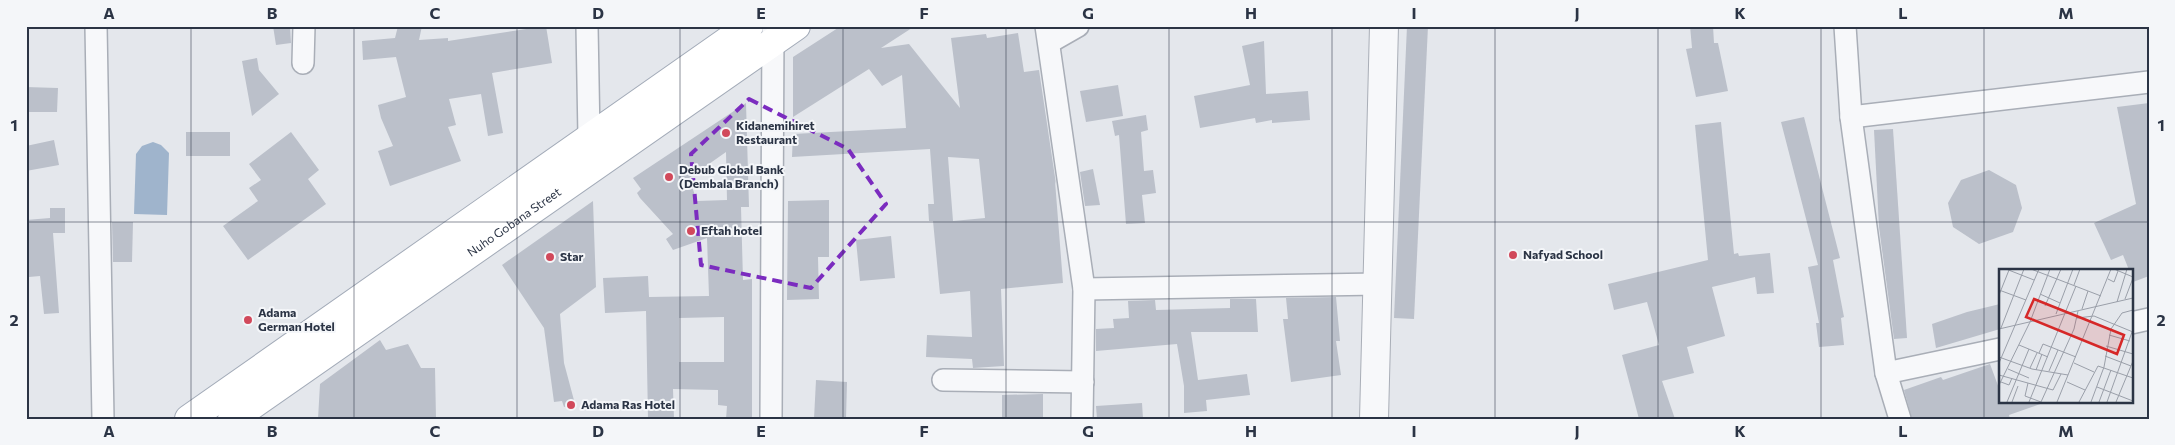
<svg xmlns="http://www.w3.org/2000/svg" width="2175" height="445" font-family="Commissioner,sans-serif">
<rect width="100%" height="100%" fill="#e4e7ec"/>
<polygon fill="#9fb4cc" points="153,142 161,145 169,153 167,215 134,214 136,154 142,146"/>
<g fill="#bbc0ca" fill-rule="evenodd">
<polygon points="273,26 290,26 291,43 276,45"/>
<polygon points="398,26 422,26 419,40 448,38 448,41 546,26 552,63 492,73 503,133 488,136 481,94 449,99 456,125 448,127 461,161 390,186 378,151 393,146 381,118 378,105 406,97 396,57 363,60 362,41 395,38"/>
<path d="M841,26H915L881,48L909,44L960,108L951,38L986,34L987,38L1018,33L1024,72L1039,70L1056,184L1055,181L1063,283L1001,289L1004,366L973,368L972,359L926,357L927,335L972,337L970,291L940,294L933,221H929L928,204H934L930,149L792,157L793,134L906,128L902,75L882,86L869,69L793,117V57ZM948,157L979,159L985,218L953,221Z"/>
<polygon points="1407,26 1428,26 1414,319 1394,318"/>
<polygon points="1690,26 1713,26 1714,43 1718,43 1728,91 1696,97 1686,49 1692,48"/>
<polygon points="1264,41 1266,94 1308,91 1310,120 1272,123 1272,120 1256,123 1255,118 1200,128 1194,96 1250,85 1242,46"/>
<polygon points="257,58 259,70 279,94 252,116 242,61"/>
<polygon points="1118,85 1123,116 1086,122 1080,91"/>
<polygon points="26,87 58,88 57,112 26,112"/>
<path d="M746,103L749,207H741L743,280L752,279V419H726L727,406L718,405V390L673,389L674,419H648L646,311L605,313L603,278L648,276L649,297L709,296L707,238L673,250L666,239L673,234L640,198L637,193L641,189L633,178ZM726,152L727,200L697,201L689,178ZM724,317V362H679V318Z"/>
<polygon points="2149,103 2149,276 2133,282 2131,270 2129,270 2123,255 2111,260 2094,223 2136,204 2117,107"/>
<polygon points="1146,115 1148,130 1141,132 1144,171 1153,170 1156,193 1142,195 1145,223 1126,224 1119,135 1115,136 1112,121"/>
<polygon points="1804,117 1840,258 1833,260 1844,317 1841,318 1844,345 1819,347 1816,323 1819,323 1808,267 1818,265 1781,122"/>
<polygon points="1721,122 1734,254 1738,253 1739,256 1770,253 1774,293 1757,294 1755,277 1712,287 1725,336 1687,347 1694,373 1662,381 1675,419 1639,419 1622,355 1659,345 1647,302 1614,310 1608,284 1708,260 1695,125"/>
<polygon points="1893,129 1907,338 1894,339 1879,227 1874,130"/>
<rect x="186" y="132" width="44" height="24"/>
<polygon points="291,132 319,170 308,179 326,204 248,260 223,226 258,201 249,188 261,180 249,164"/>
<polygon points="54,140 59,165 26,171 26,146"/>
<polygon points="1093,169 1100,205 1085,206 1080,172"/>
<polygon points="1989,170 2016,185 2022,208 2013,232 1979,244 1953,227 1948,203 1961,180"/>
<polygon points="829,200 829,257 818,257 819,299 787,300 788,201"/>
<polygon points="593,201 596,287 560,314 564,363 575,404 564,407 562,401 554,402 544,328 502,265"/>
<polygon points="50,208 65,208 65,233 53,233 59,313 44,314 40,276 29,277 26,220 50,218"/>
<polygon points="112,222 133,222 132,262 113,262"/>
<polygon points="891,236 895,278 860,281 856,240"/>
<polygon points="1336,297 1340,341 1336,341 1341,375 1291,382 1283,319 1288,319 1286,298"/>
<polygon points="1230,299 1256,299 1258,332 1191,332 1198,380 1247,374 1250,395 1206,400 1207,411 1184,413 1184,386 1177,344 1096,351 1096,329 1114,328 1113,319 1129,318 1128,301 1155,300 1156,310 1230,308"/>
<polygon points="2000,304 2000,329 1936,348 1932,324 1967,312"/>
<polygon points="380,340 386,350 408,344 421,368 435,368 436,419 318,419 320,384"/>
<polygon points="1990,364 2000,391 2000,401 2042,401 2043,403 2009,415 2010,419 1912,419 1904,390 1941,377 1943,380"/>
<polygon points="816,380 847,382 846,419 814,419"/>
<polygon points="1043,394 1043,419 1002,419 1002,395"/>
<polygon points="1142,403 1143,419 1097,419 1096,406"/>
</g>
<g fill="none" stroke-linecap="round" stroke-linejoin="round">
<defs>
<g id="minor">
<polyline points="96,26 103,419"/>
<polyline points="587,26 589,137"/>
<polyline points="1046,26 1084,289 1082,419"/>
<polyline points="1845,26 1851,117 1886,373 1900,419"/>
<polyline points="1050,42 1078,26"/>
<polyline points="303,63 304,26"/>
<polyline points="1851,117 2149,82"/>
<polyline points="1084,289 1379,284"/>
<polyline points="2131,323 2149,319"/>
<polyline points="1886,373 2000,349"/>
<polyline points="943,380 1083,382"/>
<polyline points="771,419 773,29"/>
</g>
<polyline id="tertiary" points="1374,419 1384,26"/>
<g id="primary">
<polyline points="189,419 749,26"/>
<path id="s1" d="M232,419L796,26"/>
</g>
</defs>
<use href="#minor" stroke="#a9aeb7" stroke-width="24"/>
<use href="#tertiary" stroke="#a9aeb7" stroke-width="30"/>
<use href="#primary" stroke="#a3abb8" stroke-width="30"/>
<use href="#minor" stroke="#f7f8fa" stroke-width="21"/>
<use href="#tertiary" stroke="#f7f8fa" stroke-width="28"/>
<use href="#primary" stroke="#fff" stroke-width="28"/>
</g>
<path fill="none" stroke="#7b2cbf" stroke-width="4" stroke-dasharray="10 6" stroke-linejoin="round" d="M749,99L848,149L886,204L811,288L701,265L691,154Z"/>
<path fill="none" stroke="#2b3445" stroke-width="1" stroke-opacity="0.55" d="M191,26V419M354,26V419M517,26V419M680,26V419M843,26V419M1006,26V419M1169,26V419M1332,26V419M1495,26V419M1658,26V419M1821,26V419M1984,26V419M26,222H2149"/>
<g fill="#d1495b" stroke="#f4f6f9" stroke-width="2">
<circle cx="726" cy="133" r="5"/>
<circle cx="669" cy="177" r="5"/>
<circle cx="691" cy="231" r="5"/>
<circle cx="1513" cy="255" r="5"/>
<circle cx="550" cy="257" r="5"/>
<circle cx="248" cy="320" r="5"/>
<circle cx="571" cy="405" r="5"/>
</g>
<g text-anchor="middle" stroke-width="4" stroke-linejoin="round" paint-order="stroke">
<g font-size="12" font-weight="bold" fill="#2b3445" stroke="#f4f6f9" text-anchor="start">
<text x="736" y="130">Kidanemihiret<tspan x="736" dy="14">Restaurant</tspan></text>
<text x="679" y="174">Debub Global Bank<tspan x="679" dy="14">(Dembala Branch)</tspan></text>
<text x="701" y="235">Eftah hotel</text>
<text x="1523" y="259">Nafyad School</text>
<text x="560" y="261">Star</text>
<text x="258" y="317">Adama<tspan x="258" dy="14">German Hotel</tspan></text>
<text x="581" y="409">Adama Ras Hotel</text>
</g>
<g font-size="12" fill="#2b3445" stroke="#f4f6f9">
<text dy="4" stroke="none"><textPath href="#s1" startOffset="344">Nuho Gobana Street</textPath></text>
</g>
</g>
<g transform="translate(1999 269)">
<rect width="134" height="134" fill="#e4e7ec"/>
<path fill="none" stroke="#9a9fa9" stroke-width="1" d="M7,0L35,11M32,0L102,27M115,0L134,8M109,10L115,13L119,2M75,16L81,0M0,21L27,31M41,25L61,34M0,26L10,1M126,30L134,9M118,33L128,0M46,37L62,0M83,40L89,22M57,45L74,0M78,49L95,47L134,63M2,59L25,0M0,60L134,29M110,66L131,72M20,76L49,88M107,77L134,85M40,84L44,75L77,88M106,87L132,97M0,88L33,100L69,106L112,0M0,94L40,0M75,94L95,103M31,99L38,84M9,100L30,109M37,101L43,85M50,102L59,81M0,106L54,121L62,105M2,113L10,116L13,109M68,113L86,121M29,114L26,127L42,133M0,116L31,53L51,0M98,118L134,132M8,133L30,80M13,133L19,117M30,133L77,17M42,133L75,60L79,42M58,133L69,106M80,133L99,97L134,109M92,133L105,98L112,60L123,44L134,41M100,133L112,101M108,133L133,63M117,133L134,92"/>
<path fill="#d62828" fill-opacity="0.15" stroke="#d62828" stroke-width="2.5" d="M35,30L125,66L118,85L27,48Z"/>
<rect width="134" height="134" fill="none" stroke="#2b3445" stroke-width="2.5"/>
</g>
<rect width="2175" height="445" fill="none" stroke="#f4f6f9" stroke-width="55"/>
<rect x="28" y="28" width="2120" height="390" fill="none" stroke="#2b3445" stroke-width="2"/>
<g font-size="16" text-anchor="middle" font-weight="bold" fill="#2b3445">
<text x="109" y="19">A</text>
<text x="272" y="19">B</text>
<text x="435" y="19">C</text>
<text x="598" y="19">D</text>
<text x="761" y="19">E</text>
<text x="924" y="19">F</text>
<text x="1088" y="19">G</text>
<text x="1251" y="19">H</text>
<text x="1414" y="19">I</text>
<text x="1577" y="19">J</text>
<text x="1740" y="19">K</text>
<text x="1903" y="19">L</text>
<text x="2066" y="19">M</text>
<text x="14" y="131">1</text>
<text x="2161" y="131">1</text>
<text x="14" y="326">2</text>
<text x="2161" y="326">2</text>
<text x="109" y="437">A</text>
<text x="272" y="437">B</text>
<text x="435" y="437">C</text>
<text x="598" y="437">D</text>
<text x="761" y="437">E</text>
<text x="924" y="437">F</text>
<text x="1088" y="437">G</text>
<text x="1251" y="437">H</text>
<text x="1414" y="437">I</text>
<text x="1577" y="437">J</text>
<text x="1740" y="437">K</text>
<text x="1903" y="437">L</text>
<text x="2066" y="437">M</text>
</g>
</svg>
